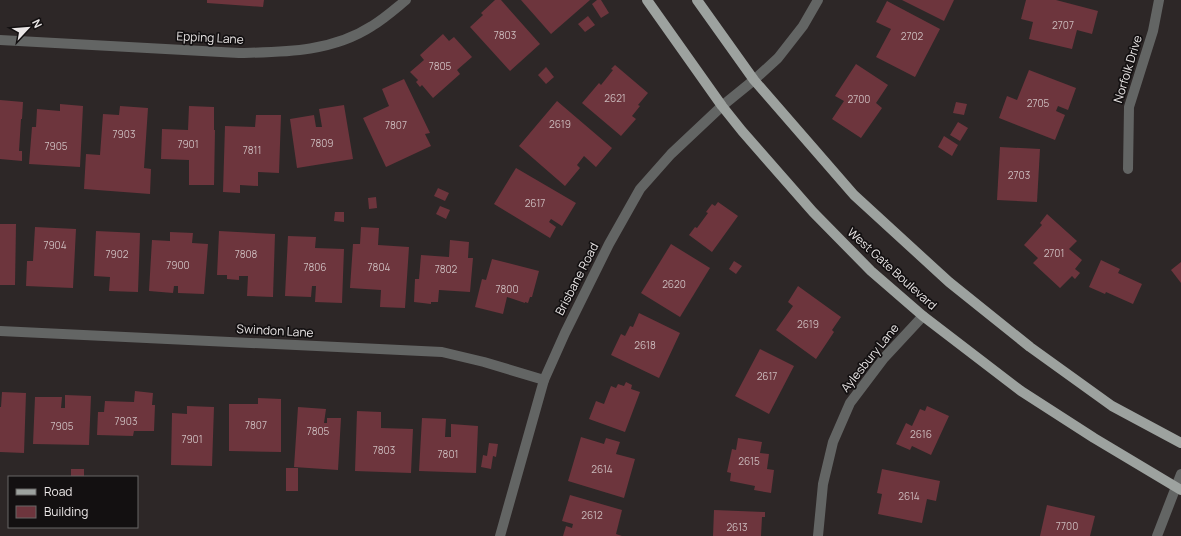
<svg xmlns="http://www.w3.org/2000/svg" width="1181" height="536" font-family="Manrope,sans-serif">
<rect width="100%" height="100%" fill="#2d2727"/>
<g fill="#6d353d">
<polygon points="207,0 264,0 263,7 207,3"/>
<polygon points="495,0 501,0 540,44 510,71 470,27 483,15 481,13"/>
<polygon points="521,0 590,0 551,34"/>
<polygon points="597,0 601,0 609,13 601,18 592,4"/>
<polygon points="902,0 954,0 944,21"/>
<polygon points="1026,0 1056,0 1098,11 1092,34 1077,30 1072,49 1029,39 1033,22 1021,19"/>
<polygon points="887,1 940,29 915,77 876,57 891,29 876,22"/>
<polygon points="588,16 595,25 585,32 578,24"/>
<polygon points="443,34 449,41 454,37 472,57 457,70 460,74 433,98 422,85 420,87 416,82 418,80 410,72 424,60 420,55"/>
<polygon points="856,64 888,85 876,103 882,108 861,138 832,119 844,101 835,96"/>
<polygon points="615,65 648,93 638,105 640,106 632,116 636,119 621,136 582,103 599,83 601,85 613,70 611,69"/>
<polygon points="546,67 554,77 546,84 538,75"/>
<polygon points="1029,70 1076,88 1068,110 1058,106 1056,111 1065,115 1055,140 999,118 1007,96 1017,100"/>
<polygon points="404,79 430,133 425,134 431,146 386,167 363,118 389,106 382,89"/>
<polygon points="0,100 23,102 22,119 21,119 19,151 22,151 22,161 0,159"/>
<polygon points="557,101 612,148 596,167 584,156 577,165 580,168 565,186 519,146"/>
<polygon points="956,102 967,104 964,115 953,113"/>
<polygon points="60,104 83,106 80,167 29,164 32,127 36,127 37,109 60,111"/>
<polygon points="344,105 353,159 297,168 290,119 314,115 316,127 322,127 319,109"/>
<polygon points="120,106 148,108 144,168 151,169 150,194 84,189 86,154 100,155 103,114 119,115"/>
<polygon points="189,106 214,107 214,130 215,130 214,185 189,185 189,160 161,159 162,129 188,130"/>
<polygon points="256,115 281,115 279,173 258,172 258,186 240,185 240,193 223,192 225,126 255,127"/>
<polygon points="958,122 968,128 960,141 950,135"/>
<polygon points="944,136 958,145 952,156 938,147"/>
<polygon points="1000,147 1040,149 1037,202 997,200"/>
<polygon points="516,168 576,203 562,226 551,219 549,222 556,227 550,238 494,204"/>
<polygon points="438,188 449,193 445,201 434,196"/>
<polygon points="376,197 377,208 369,209 368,198"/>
<polygon points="718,202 738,216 712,252 689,235 695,227 697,228 708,213 706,212 712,204 715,206"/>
<polygon points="440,206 450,210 446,219 436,214"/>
<polygon points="335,212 344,212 344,222 334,221"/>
<polygon points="1047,214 1077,241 1069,249 1082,260 1075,269 1080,273 1075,279 1072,276 1060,288 1033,263 1038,258 1024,245 1042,225 1040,223"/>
<polygon points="0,224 16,224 15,285 0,285"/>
<polygon points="35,227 76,229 73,288 26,286 27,261 33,261"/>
<polygon points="361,227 379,228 378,245 409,247 405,308 380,307 381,290 350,288 353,244 360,244"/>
<polygon points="96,231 140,233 138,292 109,291 110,277 94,276"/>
<polygon points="219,231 275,234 273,297 247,296 248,276 239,276 239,280 227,279 227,275 217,275"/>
<polygon points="170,232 193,233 192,243 208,244 204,294 178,293 178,286 174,286 173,293 149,291 152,240 170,241"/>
<polygon points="288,236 316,237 315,248 344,249 342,303 315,302 316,286 312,286 311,297 285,296"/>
<polygon points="450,240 469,242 468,258 473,258 470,292 439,290 438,302 431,302 431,304 414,302 415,279 419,279 421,255 449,257"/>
<polygon points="671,244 710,268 680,317 641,293"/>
<polygon points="492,259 539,271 532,297 530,297 528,303 525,302 525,303 507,297 503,314 475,307 482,279 486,280"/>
<polygon points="1101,260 1120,269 1118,273 1142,284 1133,304 1106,292 1105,294 1089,287"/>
<polygon points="734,261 742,266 736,274 729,269"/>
<polygon points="1181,262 1181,283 1171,270"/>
<polygon points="798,286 841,317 832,330 834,332 816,359 776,330 793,306 788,302"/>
<polygon points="639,313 680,333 659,378 611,355 621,334 625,336 630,326 633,327"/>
<polygon points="760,349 794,366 769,414 735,396"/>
<polygon points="626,382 632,385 631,389 640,392 625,432 589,419 596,401 604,404 611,386 616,388 618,384 624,386"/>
<polygon points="135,391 153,393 152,405 155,405 154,431 134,431 133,436 97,435 98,412 104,412 105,401 134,402"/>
<polygon points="2,392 26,393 24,453 0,452 0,407 1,407"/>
<polygon points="65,395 91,396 89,445 33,444 35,397 62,397 61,408 65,408"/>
<polygon points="258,398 281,399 281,452 229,451 229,404 258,404"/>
<polygon points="187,406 214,407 212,466 171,465 172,413 187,414"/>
<polygon points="927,406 949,416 931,455 912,446 910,450 896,444 906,423 912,426 920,409 925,411"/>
<polygon points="298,407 326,409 324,423 327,423 327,418 341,418 338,470 294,467"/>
<polygon points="357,411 381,412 381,428 413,429 411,473 355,471"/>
<polygon points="422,418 446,419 445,437 451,437 451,424 478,426 476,473 419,471"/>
<polygon points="581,437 604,444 606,438 620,442 616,454 635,459 624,498 568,481"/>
<polygon points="738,438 762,442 760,453 769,454 767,469 774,470 771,493 754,490 755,486 730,481 731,473 727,472 732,449 736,450"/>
<polygon points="489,443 498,444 496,457 493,456 491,469 481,467 483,455 487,456"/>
<rect x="286" y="468" width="12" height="23"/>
<rect x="71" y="469" width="13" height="8"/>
<polygon points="882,469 940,481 936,501 927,499 922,523 878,514 882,494 877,493"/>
<polygon points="570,495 622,510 616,534 622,536 563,536 566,526 572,528 573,524 562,521"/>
<polygon points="1047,505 1095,516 1090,536 1040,536"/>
<polygon points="714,510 765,512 765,517 762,517 761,536 713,536"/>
</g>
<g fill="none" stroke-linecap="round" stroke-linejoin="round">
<g stroke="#636564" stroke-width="10">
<path d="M0,40L239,53C285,52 332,52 372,26C384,19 395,9 406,0"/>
<polyline points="1128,169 1129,107 1153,31 1159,0"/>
<polyline points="0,331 442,352 484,362 544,380"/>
<polyline points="500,536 544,380 565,333 609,244 640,189 671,154 722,106 754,80 778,58 803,26 818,0"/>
<polyline points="818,536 823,484 833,442 850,403 884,358 923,316"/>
<polyline points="1157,536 1181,474"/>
</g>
<g stroke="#9da29f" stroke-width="10">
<polyline points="647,0 722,106 742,131 813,212 871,271 923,316 1021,391 1094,438 1181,490"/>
<polyline points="697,0 754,80 854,195 949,282 1030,347 1112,406 1181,443"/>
</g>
</g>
<g text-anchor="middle" stroke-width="3.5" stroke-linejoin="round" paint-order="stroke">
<g font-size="10" fill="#cbbabc">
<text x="1063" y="29">2707</text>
<text x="505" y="39">7803</text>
<text x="912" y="40">2702</text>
<text x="440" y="70">7805</text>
<text x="615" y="102">2621</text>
<text x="859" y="103">2700</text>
<text x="1038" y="107">2705</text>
<text x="560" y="128">2619</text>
<text x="396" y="129">7807</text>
<text x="124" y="138">7903</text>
<text x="322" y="147">7809</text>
<text x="188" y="148">7901</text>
<text x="56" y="150">7905</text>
<text x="252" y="154">7811</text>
<text x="1019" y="179">2703</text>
<text x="535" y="207">2617</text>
<text x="55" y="249">7904</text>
<text x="1054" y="257">2701</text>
<text x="117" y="258">7902</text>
<text x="246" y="258">7808</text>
<text x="178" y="269">7900</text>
<text x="315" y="271">7806</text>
<text x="379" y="271">7804</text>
<text x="446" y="273">7802</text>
<text x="674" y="288">2620</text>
<text x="507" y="293">7800</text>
<text x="808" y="328">2619</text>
<text x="645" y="349">2618</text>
<text x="767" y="380">2617</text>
<text x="126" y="425">7903</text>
<text x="256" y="429">7807</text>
<text x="62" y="430">7905</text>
<text x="318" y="435">7805</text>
<text x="921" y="438">2616</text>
<text x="192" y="443">7901</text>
<text x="384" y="454">7803</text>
<text x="448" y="458">7801</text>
<text x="749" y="465">2615</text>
<text x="602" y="473">2614</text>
<text x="909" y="500">2614</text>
<text x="592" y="519">2612</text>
<text x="1067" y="530">7700</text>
<text x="737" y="531">2613</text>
</g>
<g font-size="12" fill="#eae6e6" stroke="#131011">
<text transform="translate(210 38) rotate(3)" y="4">Epping Lane</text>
<text transform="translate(1128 69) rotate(-73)" y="4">Norfolk Drive</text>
<text transform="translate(892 269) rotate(42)" y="4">West Gate Boulevard</text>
<text transform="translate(577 279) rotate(-63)" y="4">Brisbane Road</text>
<text transform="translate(275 331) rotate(3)" y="4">Swindon Lane</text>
<text transform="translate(870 358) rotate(-51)" y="4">Aylesbury Lane</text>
</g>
</g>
<rect x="8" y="476" width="130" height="52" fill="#131011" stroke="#696666"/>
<rect x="16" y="489" width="20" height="6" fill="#9da29f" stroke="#696666"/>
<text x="44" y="496" font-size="12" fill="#eae6e6">Road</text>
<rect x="16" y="506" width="20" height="12" fill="#6d353d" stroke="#696666"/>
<text x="44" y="516" font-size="12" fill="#eae6e6">Building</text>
<g transform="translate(28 28) rotate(64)" stroke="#131011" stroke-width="3" paint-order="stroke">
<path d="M0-3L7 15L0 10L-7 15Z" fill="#eae6e6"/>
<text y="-6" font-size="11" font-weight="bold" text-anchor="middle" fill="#eae6e6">N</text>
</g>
</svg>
